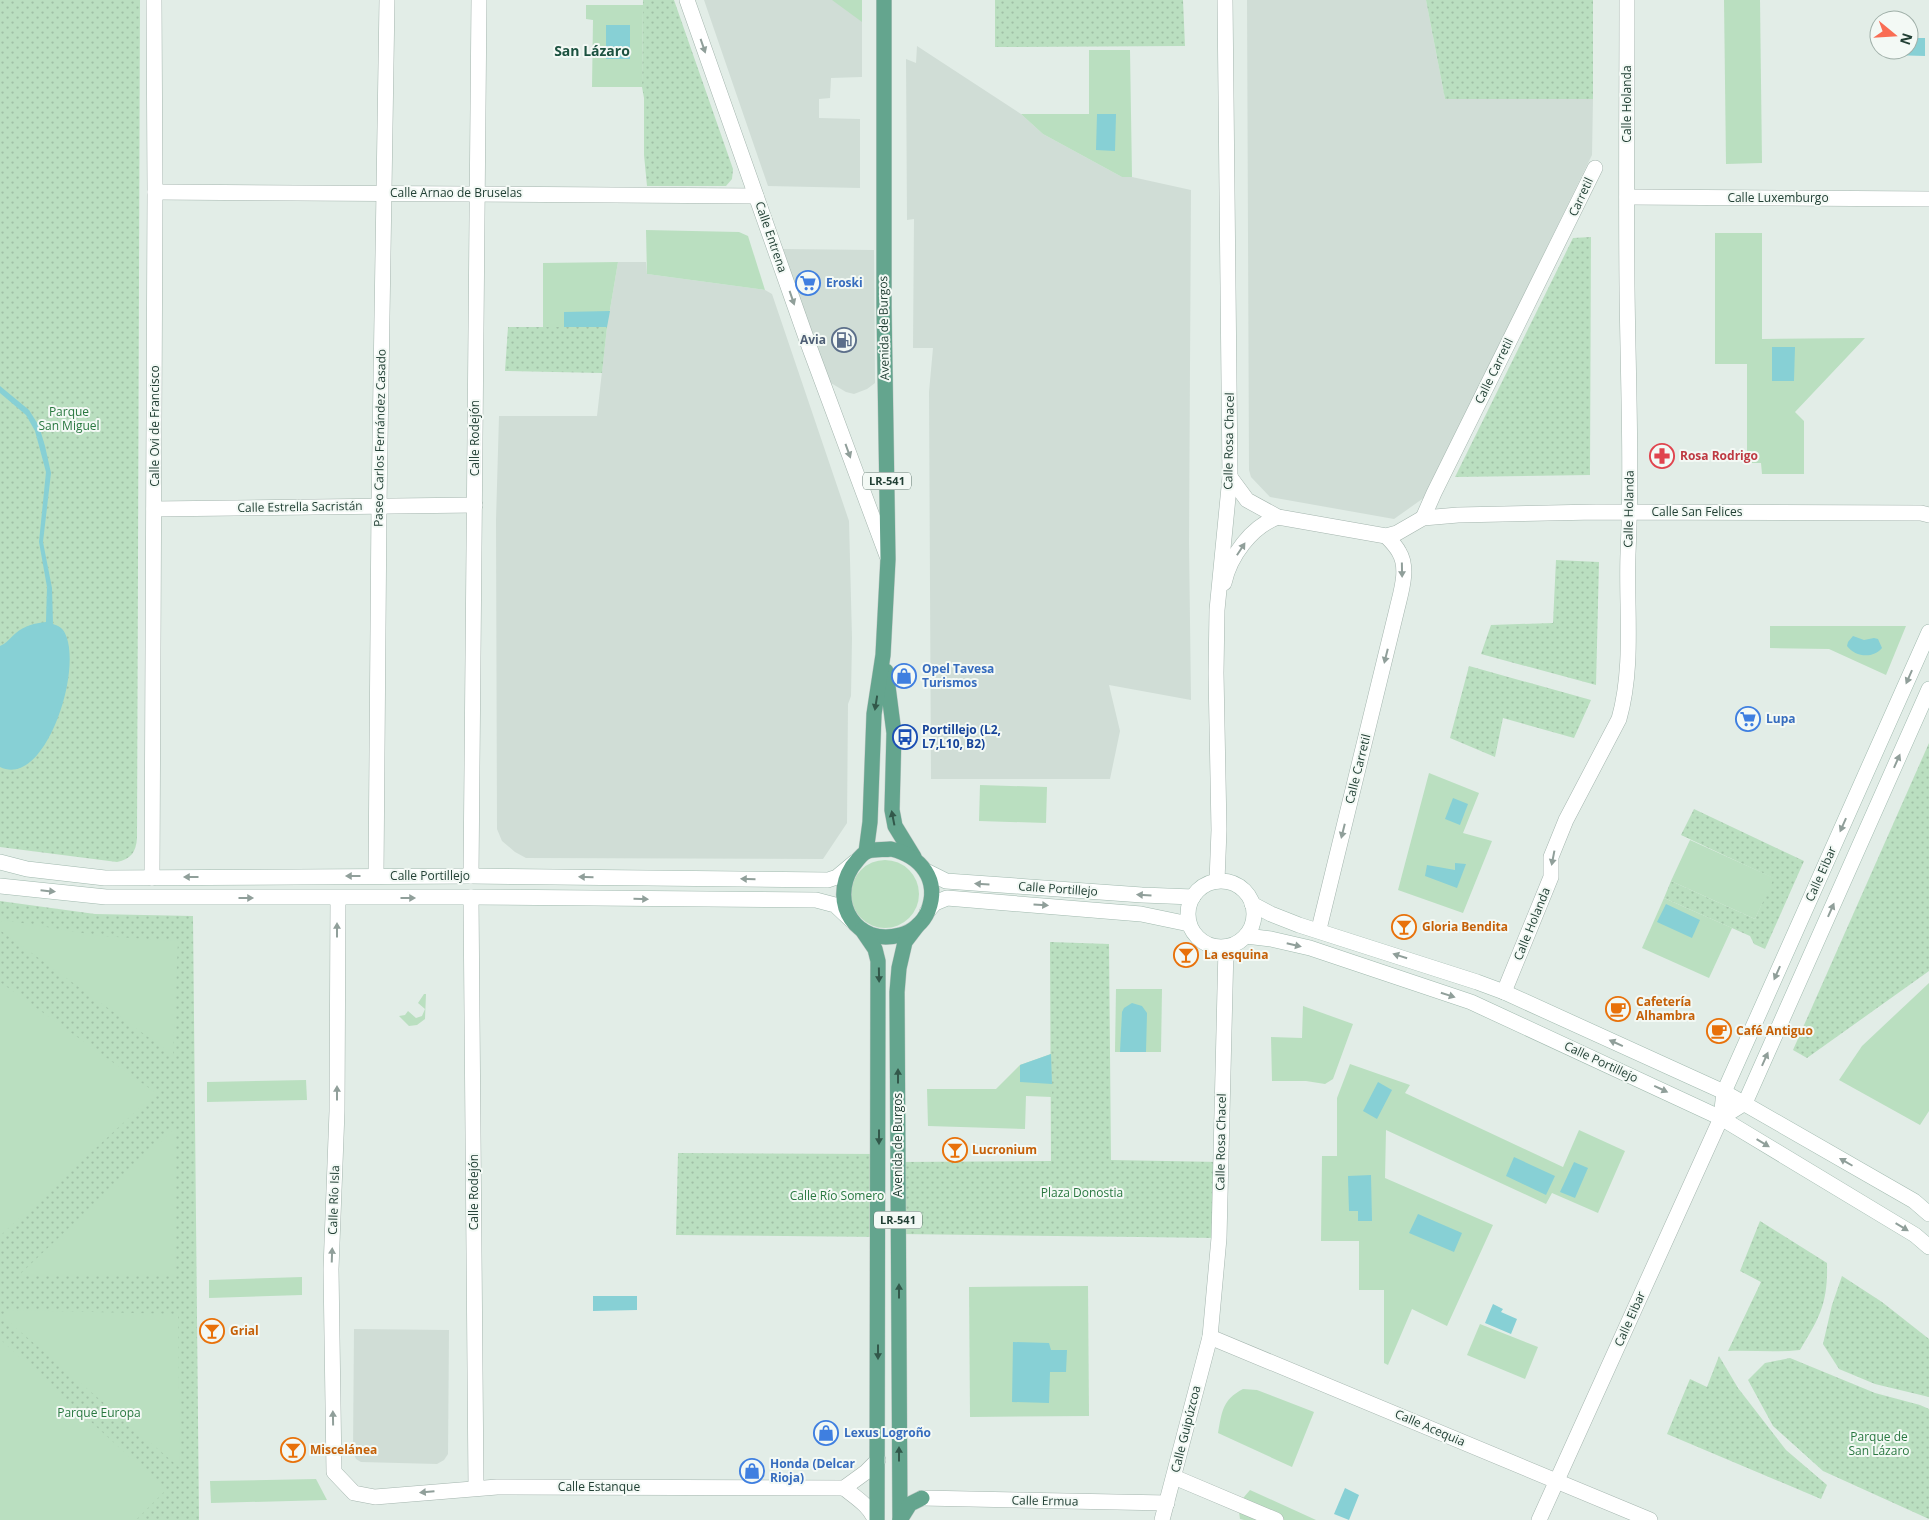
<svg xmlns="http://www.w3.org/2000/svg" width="1929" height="1520" font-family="'Open Sans',sans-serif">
<defs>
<pattern id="grass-dots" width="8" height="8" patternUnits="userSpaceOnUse" patternTransform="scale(1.25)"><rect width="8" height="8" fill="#badfc0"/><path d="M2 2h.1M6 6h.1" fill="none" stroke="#a0c0a6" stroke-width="1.8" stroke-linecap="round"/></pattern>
</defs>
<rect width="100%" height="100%" fill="#e2ede7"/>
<g fill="#d0ddd6">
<polygon points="704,0 862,0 862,77 831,78 830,98 819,99 819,118 860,119 860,188 768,186"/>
<polygon points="1247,0 1426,0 1445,99 1593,99 1592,155 1425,497 1394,519 1270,497 1251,477 1249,470"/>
<polygon points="917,46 1021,114 1043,134 1122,177 1132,177 1191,190 1189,543 1191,700 1109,685 1120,731 1110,779 931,779 929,392 933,348 913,348 914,219 907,220 906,59 916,63"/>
<polygon points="783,249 874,250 875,383 867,389 854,394 846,392 826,380"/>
<polygon points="618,262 646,262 647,274 765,290 772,294 849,521 852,638 851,696 848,704 847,823 823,859 526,858 515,852 502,841 497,829 496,520 499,416 597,416 607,327"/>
<polygon points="354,1329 449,1330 448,1454 444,1460 437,1464 361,1462 356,1459 353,1452"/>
</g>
<g fill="url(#grass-dots)">
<path d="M0,0H140L137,838C136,852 131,859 117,862L0,847Z"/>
<polygon points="643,0 674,0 733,169 732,179 726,186 647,186 644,155 644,98 642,87"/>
<polygon points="995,0 1183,0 1185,46 995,47"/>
<polygon points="1426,0 1593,0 1593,99 1445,99"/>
<polygon points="1591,237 1590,475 1455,477 1573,238"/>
<polygon points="508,327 607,327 602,373 505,371"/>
<polygon points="1556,560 1599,562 1596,685 1481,654 1491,625 1553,623"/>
<polygon points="1469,666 1591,700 1574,738 1503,718 1495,757 1450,738"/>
<polygon points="1929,743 1929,971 1807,1058 1793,1050"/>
<polygon points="1694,809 1804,861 1765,949 1754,944 1750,936 1664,898 1671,881 1755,919 1773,878 1681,835"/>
<polygon points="0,901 95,914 193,916 199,1520 0,1520"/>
<polygon points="1050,942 1109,944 1111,1160 1221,1162 1219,1238 898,1234 898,1162 1051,1161"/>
<polygon points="678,1153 879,1154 879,1237 676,1235"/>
<path d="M1760,1221L1827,1263C1828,1303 1820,1317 1800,1350C1776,1353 1752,1350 1728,1351L1761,1282L1740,1271Z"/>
<polygon points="1842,1276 1882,1302 1929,1339 1929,1397 1875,1384 1839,1369 1823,1344 1832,1305"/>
<polygon points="1719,1356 1738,1388 1786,1450 1827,1485 1821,1499 1667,1434 1690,1379 1707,1387"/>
<polygon points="1790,1358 1875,1393 1920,1405 1929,1409 1929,1519 1823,1471 1773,1426 1748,1380 1765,1363"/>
</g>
<g fill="#badfc0">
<polygon points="832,0 862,0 862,22"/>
<polygon points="1724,0 1760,0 1762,163 1726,164"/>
<polygon points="586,5 643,5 642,87 592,87 593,20 586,19"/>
<polygon points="1089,50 1130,50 1132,177 1122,177 1043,134 1021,114 1089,114"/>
<polygon points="646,230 739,232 748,236 765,290 647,274"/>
<polygon points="1715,233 1762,233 1762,339 1865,338 1795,412 1804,421 1804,474 1762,474 1761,463 1747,463 1747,364 1715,364"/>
<polygon points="618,262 607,327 543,327 543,263"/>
<polygon points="1770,626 1906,626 1886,675 1829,649 1770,648"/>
<polygon points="1429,773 1479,793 1463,833 1492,841 1463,913 1398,890"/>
<polygon points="980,785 1047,787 1046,823 979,821"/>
<polygon points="1690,840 1774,878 1755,919 1671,881"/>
<circle cx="885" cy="894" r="34"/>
<polygon points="1664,898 1732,928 1709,978 1642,948"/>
<polygon points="4,920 101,936 178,941 173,1055 1,931 0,922"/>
<polygon points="0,982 156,1093 0,1236"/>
<polygon points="1929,983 1929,1111 1920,1125 1839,1080 1862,1046"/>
<polygon points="1116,989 1162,989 1161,1052 1115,1052"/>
<polygon points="424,994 426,994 425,1019 417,1025 409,1026 399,1016 405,1015 408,1011 416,1018 422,1016 425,1009 418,1003"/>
<polygon points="1303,1006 1353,1024 1333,1079 1325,1084 1306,1081 1272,1081 1271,1037 1302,1038"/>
<polygon points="1051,1054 1052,1097 1026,1096 1025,1129 928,1126 927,1089 996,1089 1020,1065"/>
<polygon points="1350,1064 1410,1085 1405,1093 1563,1167 1579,1130 1625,1151 1598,1213 1552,1193 1546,1204 1386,1130 1385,1178 1493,1225 1447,1326 1412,1309 1388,1365 1384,1363 1384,1290 1359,1290 1359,1241 1321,1241 1322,1156 1337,1156 1337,1098"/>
<polygon points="306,1080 307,1100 207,1102 207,1082"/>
<polygon points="175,1128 176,1275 19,1275"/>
<polygon points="302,1277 302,1295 209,1298 209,1280"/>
<polygon points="1088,1286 1089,1416 970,1417 969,1287"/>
<polygon points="7,1310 178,1314 180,1468 3,1317"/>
<polygon points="1480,1324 1538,1347 1525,1379 1467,1355"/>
<polygon points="0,1339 166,1490 136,1520 0,1520"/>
<path d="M1243,1389L1257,1390L1314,1412L1292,1467L1218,1433C1222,1412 1222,1400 1243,1389Z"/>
<polygon points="316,1479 327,1500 211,1503 210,1481"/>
<polygon points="1250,1490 1316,1520 1244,1520 1240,1519 1238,1504"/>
</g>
<g fill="#87d0d5">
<rect x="606" y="25" width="24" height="34"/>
<polygon points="1909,38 1925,38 1925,56 1891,55 1891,50 1909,50"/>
<polygon points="1097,114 1116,114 1115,151 1096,150"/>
<polygon points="610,311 607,327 564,327 564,312"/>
<polygon points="1772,347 1795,347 1794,381 1772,381"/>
<path d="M0,386L29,410L39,426L45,446L51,473L43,542L52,588L53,624C56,625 61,627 63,630C86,662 46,790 0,767V646C7,643 10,638 16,633C24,626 35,623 46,622L47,587L39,542L46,472L35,431L26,415L0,393Z"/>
<path d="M1853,636L1864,640L1874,638L1878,639L1882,648C1873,659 1855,657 1847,646L1848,642Z"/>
<polygon points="1453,798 1468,804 1460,825 1445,819"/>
<polygon points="1455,863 1466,864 1457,888 1425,876 1427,865 1455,870"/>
<polygon points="1666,904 1700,920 1692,938 1657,922"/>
<polygon points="1132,1003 1142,1006 1147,1013 1146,1052 1120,1052 1122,1012 1124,1008"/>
<polygon points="1051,1054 1052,1084 1020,1082 1020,1065"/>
<polygon points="1378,1082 1392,1090 1377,1119 1363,1111"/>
<polygon points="1514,1157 1555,1176 1546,1195 1506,1176"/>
<polygon points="1574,1162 1588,1168 1575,1198 1560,1192"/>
<polygon points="1371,1175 1372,1221 1358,1221 1358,1211 1349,1211 1348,1176"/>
<polygon points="1418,1214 1462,1233 1454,1252 1409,1233"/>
<polygon points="593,1296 637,1296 637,1310 593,1311"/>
<polygon points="1493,1304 1503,1309 1501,1312 1517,1319 1511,1334 1485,1323"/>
<polygon points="1013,1342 1049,1343 1051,1350 1067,1350 1066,1372 1050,1372 1049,1403 1012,1402"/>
<polygon points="1345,1488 1359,1495 1349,1520 1334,1514"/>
</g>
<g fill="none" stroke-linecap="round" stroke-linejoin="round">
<defs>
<g id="street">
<polyline points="687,0 809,346 887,556"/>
<polyline points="155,192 756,196"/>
<polyline points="1627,197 1929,199"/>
<polyline points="1230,477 1247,500 1278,517 1386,536 1397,533 1423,518 1458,515 1596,512 1921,513 1929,515"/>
<polyline points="154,509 475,505"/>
<polyline points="1423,518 1434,493 1595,168"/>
<path d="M1224,583C1230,556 1251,527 1278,517"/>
<polyline points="376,876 379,506 387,0"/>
<polyline points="471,876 479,0"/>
<polyline points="152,878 155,192 154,0"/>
<polyline points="1217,881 1219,830 1216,673 1217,610 1230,477 1225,0"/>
<polyline points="471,897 476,1487"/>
<polyline points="338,898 337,1111 331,1269 334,1472 354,1493 375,1497 497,1487 844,1488 866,1472 878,1460"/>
<path d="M1319,929L1397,609C1401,592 1409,568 1399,552C1396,546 1391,541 1386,536"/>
<path d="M1504,992L1551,877V857L1566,820L1619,719C1634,666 1626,609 1628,554C1632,465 1628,376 1627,287C1626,191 1627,96 1627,0"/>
<polyline points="1210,1337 1650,1520"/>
<polyline points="1174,1477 1276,1520"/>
<path d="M844,1488C855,1497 870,1506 875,1520"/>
<polyline points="922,1498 1167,1503"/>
<polyline points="1162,1520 1210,1337 1219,1238 1226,947"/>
<polyline points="1539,1520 1721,1118"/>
</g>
<g id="secondary">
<polyline points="0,862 27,869 105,878 471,876 828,880 837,877 855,862"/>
<polyline points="926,871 946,881 1142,895 1193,897"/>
<circle cx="1221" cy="914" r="33"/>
<polyline points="0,886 106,897 471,897 816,900 835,905 851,920"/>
<polyline points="1252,904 1271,914 1299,925 1477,982 1504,992 1724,1092 1914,1201 1929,1214"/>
<polyline points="927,912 935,903 947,898 1141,914 1189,924"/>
<polyline points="1246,936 1271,939 1310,948 1471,1002 1721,1118 1915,1235 1929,1247"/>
<polyline points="1721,1118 1724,1092 1929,632"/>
<polyline points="1721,1118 1745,1103 1929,689"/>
</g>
<g id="primary">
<polyline points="886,671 894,733 892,810 895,826 914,857"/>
<path d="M891,849C921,856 940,880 928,911C923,923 912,932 900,935C857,947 829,903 852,867C856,862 862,853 868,851C875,849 884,850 891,849Z"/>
<polyline points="866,852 870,822 874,714 883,655 888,559 884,307 884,0"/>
<polyline points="862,930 875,949 878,961 877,1520"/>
<polyline points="900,1520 897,992 899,968 905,942 918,925"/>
<polyline points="900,1520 910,1504 922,1498"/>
</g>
</defs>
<use href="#street" stroke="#a4b5ae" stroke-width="16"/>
<use href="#secondary" stroke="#a0b9ae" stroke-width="16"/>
<use href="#primary" stroke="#c1c9c6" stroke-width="16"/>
<use href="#street" stroke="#fff" stroke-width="15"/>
<use href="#secondary" stroke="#fff" stroke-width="15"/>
<use href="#primary" stroke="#64a58e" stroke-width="15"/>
</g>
<defs><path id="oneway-solid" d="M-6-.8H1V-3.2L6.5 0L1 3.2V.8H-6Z" transform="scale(1.25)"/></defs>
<g fill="#909f9a">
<use href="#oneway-solid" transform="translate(703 46) rotate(71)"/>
<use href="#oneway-solid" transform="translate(792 298) rotate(71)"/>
<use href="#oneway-solid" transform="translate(848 451) rotate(70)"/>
<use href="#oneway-solid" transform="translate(1241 549) rotate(-57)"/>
<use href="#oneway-solid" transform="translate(1402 570) rotate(89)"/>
<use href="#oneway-solid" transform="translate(1386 656) rotate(104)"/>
<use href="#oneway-solid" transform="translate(1909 677) rotate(114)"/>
<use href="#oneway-solid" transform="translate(1897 761) rotate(-66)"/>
<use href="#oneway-solid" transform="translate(1843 825) rotate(114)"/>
<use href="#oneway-solid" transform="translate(1343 831) rotate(104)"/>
<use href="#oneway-solid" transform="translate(1553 858) rotate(101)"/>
<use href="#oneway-solid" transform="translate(353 876) rotate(180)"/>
<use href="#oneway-solid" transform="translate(191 877) rotate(180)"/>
<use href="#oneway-solid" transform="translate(586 877) rotate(-179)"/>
<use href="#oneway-solid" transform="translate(748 879) rotate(-179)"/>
<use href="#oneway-solid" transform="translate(982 884) rotate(-176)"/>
<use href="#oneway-solid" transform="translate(48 891) rotate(6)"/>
<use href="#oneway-solid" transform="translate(1144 895) rotate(-177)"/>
<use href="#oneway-solid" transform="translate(246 898)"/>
<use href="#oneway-solid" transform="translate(408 898)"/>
<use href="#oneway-solid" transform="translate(641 899) rotate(1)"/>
<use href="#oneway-solid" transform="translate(1041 905) rotate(4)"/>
<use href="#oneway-solid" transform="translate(1831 910) rotate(-66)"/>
<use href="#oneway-solid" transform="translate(337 930) rotate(-90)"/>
<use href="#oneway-solid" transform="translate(1294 945) rotate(13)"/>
<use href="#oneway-solid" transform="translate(1400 956) rotate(-162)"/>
<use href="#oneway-solid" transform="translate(1777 973) rotate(114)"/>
<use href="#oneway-solid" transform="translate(1448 995) rotate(18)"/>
<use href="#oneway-solid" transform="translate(1616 1043) rotate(-156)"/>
<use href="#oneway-solid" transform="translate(1765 1059) rotate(-66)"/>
<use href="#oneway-solid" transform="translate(1661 1089) rotate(25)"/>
<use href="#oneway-solid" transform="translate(337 1093) rotate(-90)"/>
<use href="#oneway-solid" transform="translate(1763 1143) rotate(31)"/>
<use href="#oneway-solid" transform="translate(1846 1162) rotate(-150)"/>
<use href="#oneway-solid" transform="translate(1902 1227) rotate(31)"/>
<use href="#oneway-solid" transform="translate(332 1255) rotate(-88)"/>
<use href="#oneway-solid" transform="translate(333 1418) rotate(-91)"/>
<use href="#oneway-solid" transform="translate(427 1492) rotate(175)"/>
</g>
<g fill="#32584a">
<use href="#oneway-solid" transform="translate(876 703) rotate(99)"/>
<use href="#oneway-solid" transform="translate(893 818) rotate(-101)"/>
<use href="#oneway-solid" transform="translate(879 975) rotate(89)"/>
<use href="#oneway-solid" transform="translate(898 1076) rotate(-90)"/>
<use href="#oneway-solid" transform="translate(879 1137) rotate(90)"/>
<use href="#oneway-solid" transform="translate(899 1291) rotate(-90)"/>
<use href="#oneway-solid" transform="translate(878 1352) rotate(90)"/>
<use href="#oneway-solid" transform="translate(899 1454) rotate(-90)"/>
</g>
<defs>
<symbol id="supermarket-ring" viewBox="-11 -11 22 22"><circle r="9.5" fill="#f3f9f5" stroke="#3f7fe0" stroke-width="1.5"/><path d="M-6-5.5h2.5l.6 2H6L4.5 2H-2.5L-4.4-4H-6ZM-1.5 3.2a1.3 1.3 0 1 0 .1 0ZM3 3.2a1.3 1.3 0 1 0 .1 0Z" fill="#3f7fe0"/></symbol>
<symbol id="fuel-ring" viewBox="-11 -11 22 22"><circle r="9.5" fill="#f3f9f5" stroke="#5c6f8a" stroke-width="1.5"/><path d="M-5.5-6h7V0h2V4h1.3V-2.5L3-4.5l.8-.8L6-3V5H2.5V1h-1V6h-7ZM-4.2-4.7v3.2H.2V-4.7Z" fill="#5c6f8a"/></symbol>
<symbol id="pharmacy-ring" viewBox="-11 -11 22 22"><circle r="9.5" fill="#f3f9f5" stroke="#e0444e" stroke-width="1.5"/><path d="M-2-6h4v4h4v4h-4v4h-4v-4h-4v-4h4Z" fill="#e0444e"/></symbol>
<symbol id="shop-ring" viewBox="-11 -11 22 22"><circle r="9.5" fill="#f3f9f5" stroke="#3f7fe0" stroke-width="1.5"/><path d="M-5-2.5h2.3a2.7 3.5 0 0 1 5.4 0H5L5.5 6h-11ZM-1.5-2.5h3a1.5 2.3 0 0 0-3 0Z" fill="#3f7fe0"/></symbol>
<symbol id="bus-ring" viewBox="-11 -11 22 22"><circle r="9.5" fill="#f3f9f5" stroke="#1a4fb4" stroke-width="1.5"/><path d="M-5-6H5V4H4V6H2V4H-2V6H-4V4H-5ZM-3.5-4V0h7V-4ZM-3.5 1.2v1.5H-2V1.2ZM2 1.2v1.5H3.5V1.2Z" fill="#1a4fb4"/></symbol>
<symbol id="bar-ring" viewBox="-11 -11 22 22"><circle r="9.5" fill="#f3f9f5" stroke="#e8710a" stroke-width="1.5"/><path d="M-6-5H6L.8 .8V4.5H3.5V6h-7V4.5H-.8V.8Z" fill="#e8710a"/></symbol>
<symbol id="cafe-ring" viewBox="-11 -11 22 22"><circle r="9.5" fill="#f3f9f5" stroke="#e8710a" stroke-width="1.5"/><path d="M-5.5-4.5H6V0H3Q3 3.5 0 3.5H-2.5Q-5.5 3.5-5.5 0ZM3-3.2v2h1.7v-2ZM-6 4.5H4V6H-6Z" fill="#e8710a"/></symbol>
</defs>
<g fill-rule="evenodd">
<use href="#supermarket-ring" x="794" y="269" width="28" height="28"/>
<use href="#fuel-ring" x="830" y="326" width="28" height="28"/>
<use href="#pharmacy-ring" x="1648" y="442" width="28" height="28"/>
<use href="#shop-ring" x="890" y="662" width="28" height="28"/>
<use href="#supermarket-ring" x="1734" y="705" width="28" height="28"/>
<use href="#bus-ring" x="891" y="723" width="28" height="28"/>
<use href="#bar-ring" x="1390" y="913" width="28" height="28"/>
<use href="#bar-ring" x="1172" y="941" width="28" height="28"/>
<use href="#cafe-ring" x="1604" y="995" width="28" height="28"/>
<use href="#cafe-ring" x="1705" y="1017" width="28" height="28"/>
<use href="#bar-ring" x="941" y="1136" width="28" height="28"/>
<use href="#bar-ring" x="198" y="1317" width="28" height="28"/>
<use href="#shop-ring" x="812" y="1419" width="28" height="28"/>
<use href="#bar-ring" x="279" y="1436" width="28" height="28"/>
<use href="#shop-ring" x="738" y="1457" width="28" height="28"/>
</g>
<g text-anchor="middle" stroke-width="4" stroke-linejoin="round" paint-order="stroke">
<g fill="#f3f9f5" stroke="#60776e" stroke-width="1">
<rect x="863" y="472.5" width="48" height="17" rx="4"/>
<rect x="874" y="1211.5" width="48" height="17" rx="4"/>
</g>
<g font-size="11" font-weight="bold" fill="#213f34">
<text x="887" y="485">LR-541</text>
<text x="898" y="1224">LR-541</text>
</g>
<g font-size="12" fill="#213f34" stroke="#f3f9f5">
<text transform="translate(1627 104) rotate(-90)" y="4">Calle Holanda</text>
<text x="456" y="197">Calle Arnao de Bruselas</text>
<text transform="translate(1581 197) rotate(-65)" y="4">Carretil</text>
<text x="1778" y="202">Calle Luxemburgo</text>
<text transform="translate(771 237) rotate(71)" y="4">Calle Entrena</text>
<text transform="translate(884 328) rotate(-91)" y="4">Avenida de Burgos</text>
<text transform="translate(1494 371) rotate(-64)" y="4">Calle Carretil</text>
<text transform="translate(155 426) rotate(-90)" y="4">Calle Ovi de Francisco</text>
<text transform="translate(380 438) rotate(-89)" y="4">Paseo Carlos Fernández Casado</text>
<text transform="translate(475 438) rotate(-90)" y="4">Calle Rodejón</text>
<text transform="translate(1229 441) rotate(-89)" y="4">Calle Rosa Chacel</text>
<text transform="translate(300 507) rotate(-1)" y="4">Calle Estrella Sacristán</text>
<text transform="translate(1629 509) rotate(-89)" y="4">Calle Holanda</text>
<text x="1697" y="516">Calle San Felices</text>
<text transform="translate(1358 769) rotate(-76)" y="4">Calle Carretil</text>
<text transform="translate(1821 874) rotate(-66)" y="4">Calle Eibar</text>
<text x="430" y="880">Calle Portillejo</text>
<text transform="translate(1058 889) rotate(4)" y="4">Calle Portillejo</text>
<text transform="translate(1532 924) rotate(-68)" y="4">Calle Holanda</text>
<text transform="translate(1601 1062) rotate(25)" y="4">Calle Portillejo</text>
<text transform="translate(1221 1142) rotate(-89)" y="4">Calle Rosa Chacel</text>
<text transform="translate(898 1145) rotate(-90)" y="4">Avenida de Burgos</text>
<text transform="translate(474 1192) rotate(-90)" y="4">Calle Rodejón</text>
<text transform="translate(334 1200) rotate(-88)" y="4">Calle Río Isla</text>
<text transform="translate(1630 1319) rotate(-66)" y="4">Calle Eibar</text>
<text transform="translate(1430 1428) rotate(23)" y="4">Calle Acequia</text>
<text transform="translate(1186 1429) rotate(-76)" y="4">Calle Guipúzcoa</text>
<text x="599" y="1491">Calle Estanque</text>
<text transform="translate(1045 1501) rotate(1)" y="4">Calle Ermua</text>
</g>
<g font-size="12" font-weight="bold" fill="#366cbe" stroke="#f3f9f5" text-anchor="start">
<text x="826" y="287">Eroski</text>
<text x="922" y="673">Opel Tavesa<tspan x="922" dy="14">Turismos</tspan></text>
<text x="1766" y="723">Lupa</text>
<text x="844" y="1437">Lexus Logroño</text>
<text x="770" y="1468">Honda (Delcar<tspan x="770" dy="14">Rioja)</tspan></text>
</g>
<g font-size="12" font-weight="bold" fill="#4e5e75" stroke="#f3f9f5" text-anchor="end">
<text x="826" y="344">Avia</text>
</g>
<g font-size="12" fill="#297840" stroke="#f3f9f5">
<text x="69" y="416">Parque<tspan x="69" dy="14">San Miguel</tspan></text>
<text x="1082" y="1197">Plaza Donostia</text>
<text x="837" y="1200">Calle Río Somero</text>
<text x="99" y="1417">Parque Europa</text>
<text x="1879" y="1441">Parque de<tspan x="1879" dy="14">San Lázaro</tspan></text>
</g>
<g font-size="12" font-weight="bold" fill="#be3a42" stroke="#f3f9f5" text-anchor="start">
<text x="1680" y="460">Rosa Rodrigo</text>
</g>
<g font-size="12" font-weight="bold" fill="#164399" stroke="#f3f9f5" text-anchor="start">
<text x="922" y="734">Portillejo (L2,<tspan x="922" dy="14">L7,L10, B2)</tspan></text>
</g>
<g font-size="12" font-weight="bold" fill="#c56008" stroke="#f3f9f5" text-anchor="start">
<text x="1422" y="931">Gloria Bendita</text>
<text x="1204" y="959">La esquina</text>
<text x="1636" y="1006">Cafetería<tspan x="1636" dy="14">Alhambra</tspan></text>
<text x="1736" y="1035">Café Antiguo</text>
<text x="972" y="1154">Lucronium</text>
<text x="230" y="1335">Grial</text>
<text x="310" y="1454">Miscelánea</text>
</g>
<g font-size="14" font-weight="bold" fill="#1c5240" stroke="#f3f9f5">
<text x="592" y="56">San Lázaro</text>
</g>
</g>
<g transform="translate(1894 35) rotate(108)"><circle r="24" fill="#f3f9f5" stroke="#9fafa8"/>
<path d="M0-4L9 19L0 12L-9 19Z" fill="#f96d54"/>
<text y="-8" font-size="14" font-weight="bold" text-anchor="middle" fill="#213f34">N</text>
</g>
</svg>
